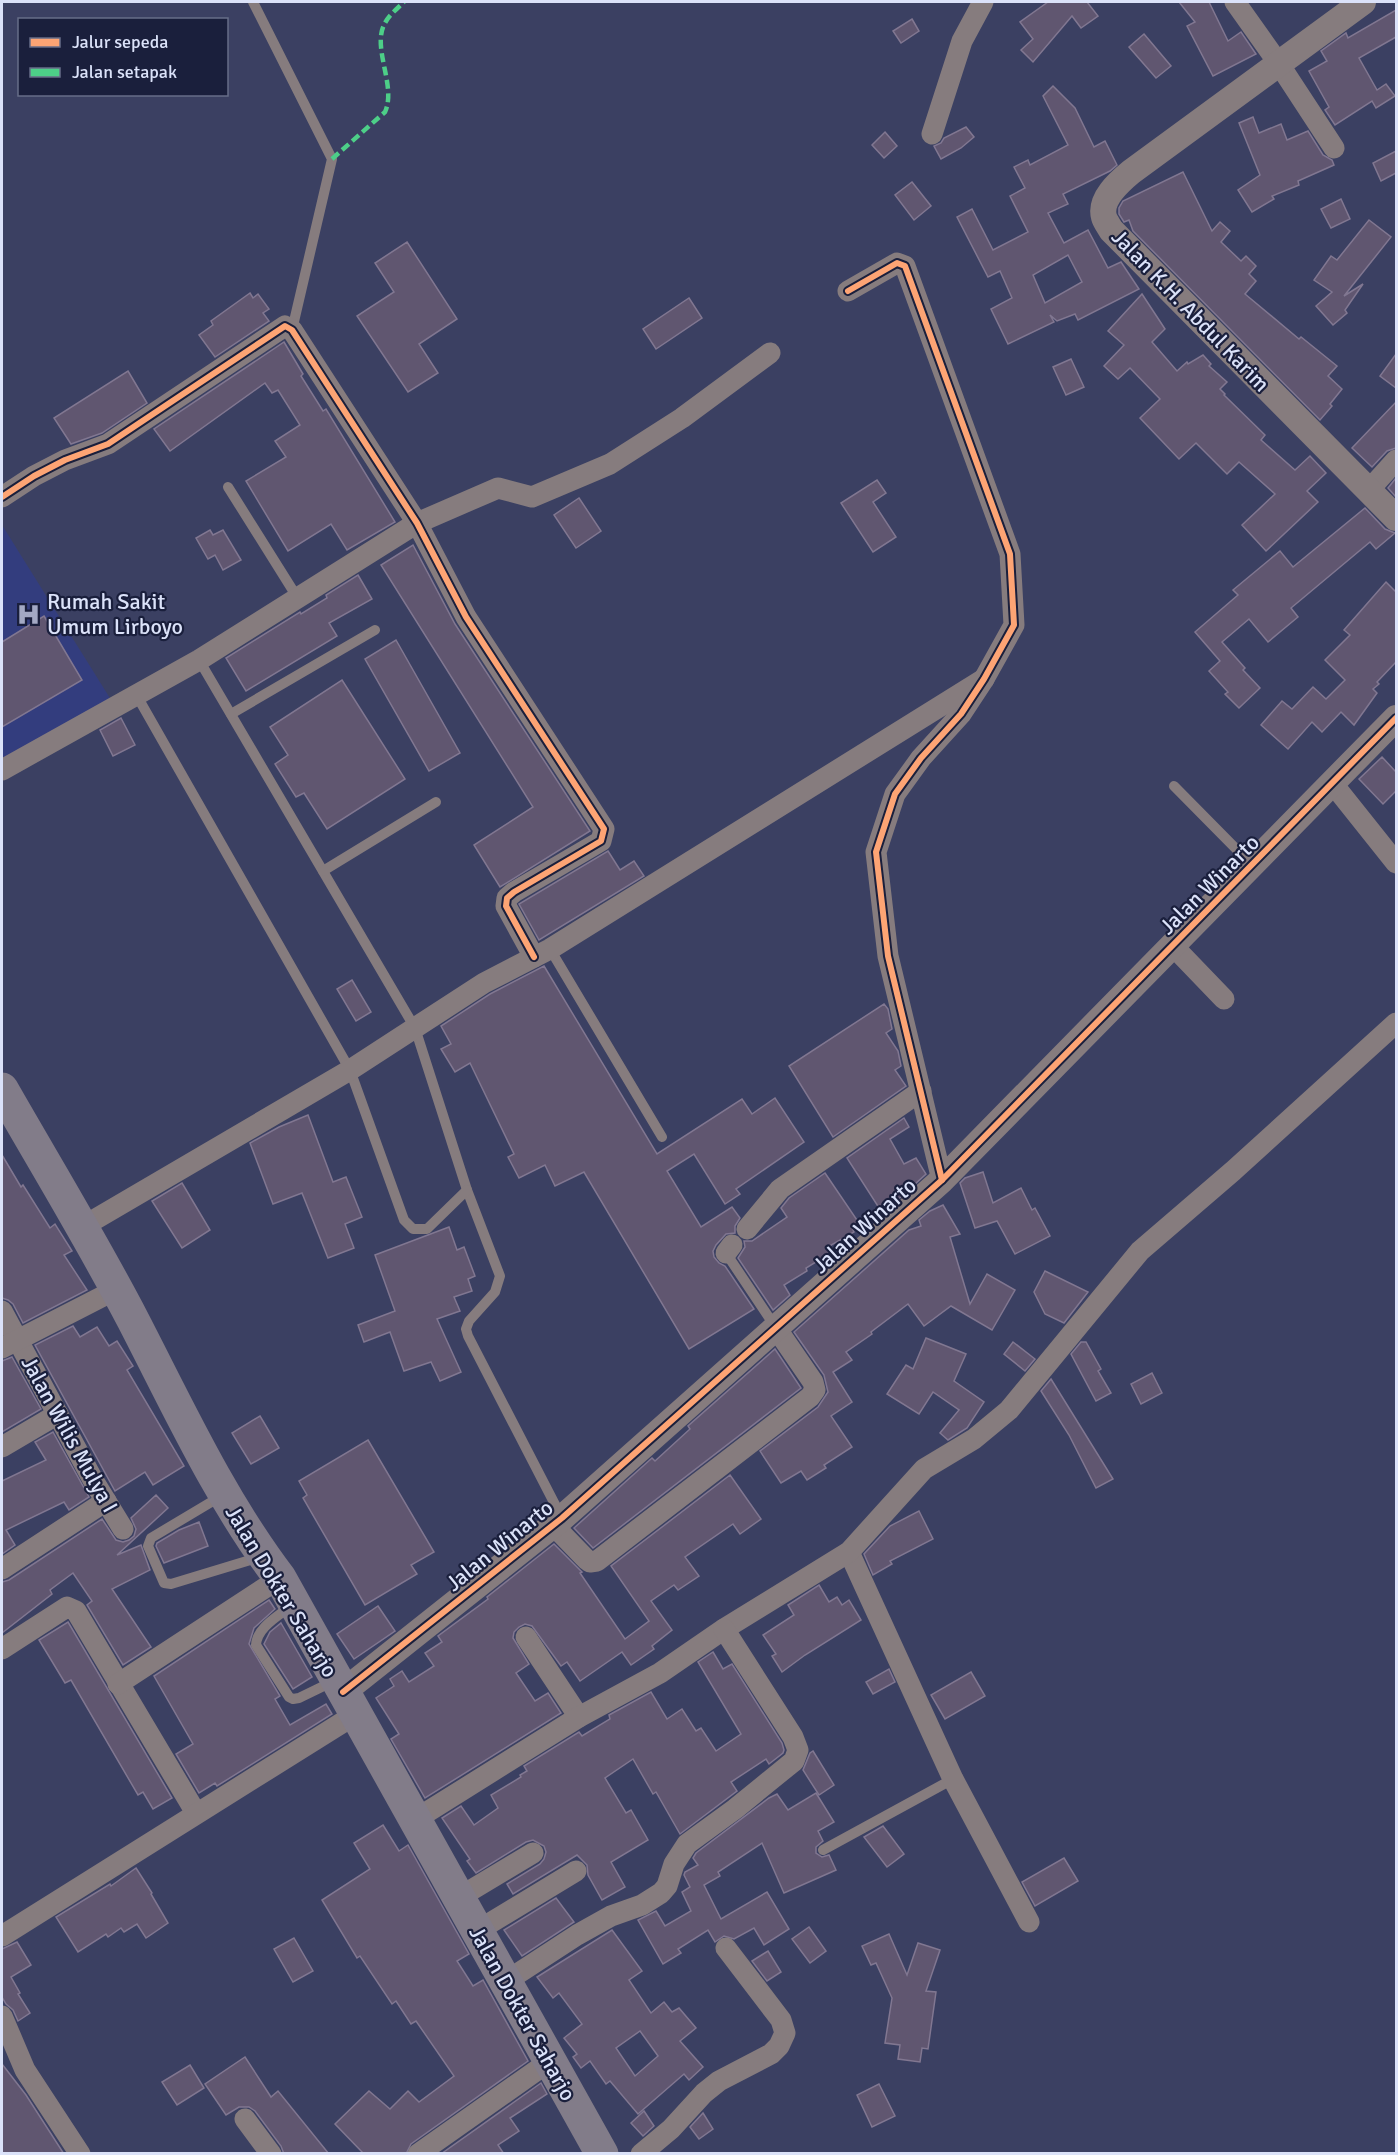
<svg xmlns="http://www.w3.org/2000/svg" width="1398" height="2155" font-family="Signika,sans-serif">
<rect width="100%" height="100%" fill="#3b4062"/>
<polygon fill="#333d7e" points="2,525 113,703 2,763"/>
<g fill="#605670" stroke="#817791" stroke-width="1.5" fill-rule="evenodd">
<polygon points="1048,2 1087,2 1098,16 1081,28 1072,16 1033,62 1021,50 1033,39 1020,22"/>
<polygon points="1179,2 1209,2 1228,41 1241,32 1256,54 1213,76 1187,26 1195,22"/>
<polygon points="1396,10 1396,37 1359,58 1377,90 1386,84 1395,96 1376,108 1372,101 1335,125 1325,110 1329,107 1309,71 1327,61 1321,51 1346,33 1348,38"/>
<polygon points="912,19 919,31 901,43 893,31"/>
<polygon points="1144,34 1171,66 1156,78 1129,47"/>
<path d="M1053,86L1075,108L1094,147L1105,141L1117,165L1110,171L1063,194L1068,204L1048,213L1064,243L1088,230L1108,268L1121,262L1139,289L1078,320L1075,314L1057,321L1050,315L1054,322L1008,344L991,309L1012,298L1000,271L988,277L957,217L972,209L993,250L1028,232L1010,196L1025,188L1014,167L1028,160L1030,165L1068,145L1043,96ZM1068,255L1082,282L1045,303L1033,275Z"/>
<polygon points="1253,117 1259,133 1281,124 1287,140 1308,131 1323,155 1332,160 1334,165 1298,181 1299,185 1272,196 1274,199 1252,212 1238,190 1260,175 1239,123"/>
<polygon points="966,127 974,137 961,148 941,159 934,146 941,143 944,138"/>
<polygon points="885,132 897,146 884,158 872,145"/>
<polygon points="1396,151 1396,173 1381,181 1373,163"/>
<polygon points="1183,172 1212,231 1220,222 1230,231 1221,242 1241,261 1246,256 1256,266 1249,274 1256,281 1245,294 1299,339 1301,337 1337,366 1328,376 1342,389 1330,404 1332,406 1320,420 1133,231 1129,220 1124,222 1119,214 1119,208 1123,201"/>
<polygon points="912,182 931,206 914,220 895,195"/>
<polygon points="1341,199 1350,219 1331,228 1321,209"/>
<polygon points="1369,220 1391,237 1344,296 1363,284 1345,310 1347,313 1333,325 1316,306 1332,292 1314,280 1331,256 1337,260"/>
<polygon points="407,242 457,319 419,344 438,373 408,392 357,316 394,292 375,263"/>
<polygon points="250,293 253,298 258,294 269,309 263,313 269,321 215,357 199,335 213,325 211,321"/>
<polygon points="1142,294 1165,329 1152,342 1177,371 1187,362 1188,364 1203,355 1211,364 1209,366 1227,382 1220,389 1225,394 1224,395 1265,435 1261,440 1295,470 1310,456 1326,473 1307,491 1318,502 1266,551 1242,525 1275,494 1239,462 1227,474 1196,443 1179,459 1140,418 1160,399 1130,368 1118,379 1104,366 1124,345 1108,331"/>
<polygon points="689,298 702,318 656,349 643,329"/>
<polygon points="284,342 303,374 301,376 323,411 326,409 395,522 347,550 331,524 288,551 246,481 286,457 275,441 300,425 278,390 272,393 265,383 170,451 154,429"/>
<polygon points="1396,354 1396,388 1380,376"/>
<polygon points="1071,359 1084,387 1066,395 1053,367"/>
<polygon points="128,371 147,403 102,433 71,444 54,418"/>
<polygon points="1396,402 1396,448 1387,451 1372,467 1352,448"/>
<polygon points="1396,478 1396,497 1388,488"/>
<polygon points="877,480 886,493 873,502 896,537 873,552 841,503"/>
<polygon points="579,498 601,531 576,548 554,515"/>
<polygon points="1365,508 1385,529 1395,533 1376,549 1370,542 1291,608 1298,617 1268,642 1249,619 1222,642 1245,668 1243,670 1260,688 1239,708 1225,694 1228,692 1209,671 1220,661 1195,632 1238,595 1233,590 1280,551 1293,567"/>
<polygon points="210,530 213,535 223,530 241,560 223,570 215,555 208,559 196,538"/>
<polygon points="413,545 455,624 590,831 500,887 474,845 533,807 381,565"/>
<polygon points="358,575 372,599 329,623 337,636 246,691 226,658 300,612 301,614 327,598 326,595"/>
<polygon points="1386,582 1396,592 1396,662 1377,682 1379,684 1373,689 1377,693 1354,725 1341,712 1322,732 1312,722 1288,749 1261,725 1282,701 1292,709 1313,687 1326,699 1345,680 1325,660 1350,635 1344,630"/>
<polygon points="44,616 82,680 2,727 2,642"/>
<polygon points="396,640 460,753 429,771 365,659"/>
<polygon points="342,680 405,779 327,829 304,793 296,797 275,764 288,755 270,727"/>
<polygon points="121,718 135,745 113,756 100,730"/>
<polygon points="1382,757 1396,772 1396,791 1383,804 1359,779"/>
<polygon points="608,851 620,870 634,861 644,876 539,940 519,904"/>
<polygon points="544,966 657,1154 742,1099 752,1114 775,1098 804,1142 736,1189 740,1194 725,1204 694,1154 667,1171 701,1227 732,1207 740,1218 735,1226 735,1233 726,1234 716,1245 713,1251 714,1257 719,1263 725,1266 754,1309 689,1349 584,1172 555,1186 545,1165 519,1178 508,1157 514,1154 470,1063 455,1072 441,1049 451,1044 441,1026 490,994"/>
<polygon points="352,980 371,1012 356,1021 337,989"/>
<polygon points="884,1004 888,1009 892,1029 886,1033 898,1051 901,1066 895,1070 906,1086 833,1137 789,1066"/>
<polygon points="308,1115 333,1182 346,1177 362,1217 345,1224 354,1248 328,1258 302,1193 273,1204 250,1143 279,1127"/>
<polygon points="904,1118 909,1127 890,1139 904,1164 916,1158 926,1174 893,1204 881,1211 847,1158"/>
<polygon points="2,1155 21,1187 23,1185 50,1228 55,1224 72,1251 64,1255 87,1290 23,1323 13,1304 8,1300 2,1298"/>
<polygon points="983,1172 993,1203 1021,1188 1032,1210 1035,1208 1050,1236 1015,1254 997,1221 975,1228 960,1183 965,1178"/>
<polygon points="825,1173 859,1223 852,1228 854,1232 826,1248 829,1254 806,1268 807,1271 784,1285 790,1295 773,1310 738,1258 745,1247 744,1241 752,1241 787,1217 781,1208 789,1198"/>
<polygon points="182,1183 210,1230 182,1248 152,1201"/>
<polygon points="943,1205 960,1234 950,1237 970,1304 987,1274 1015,1290 992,1330 951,1306 924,1326 908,1304 871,1332 872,1334 846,1352 852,1360 833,1372 852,1402 831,1416 852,1447 824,1465 826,1468 807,1480 801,1471 781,1483 760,1451 818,1407 828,1392 824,1375 794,1332 909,1230 921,1226 919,1220 930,1211"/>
<polygon points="449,1227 457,1250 464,1247 475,1276 468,1279 472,1291 454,1297 460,1311 437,1319 461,1372 440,1381 431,1362 404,1371 390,1332 364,1342 358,1325 395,1311 375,1255"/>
<polygon points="1045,1271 1088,1292 1064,1323 1045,1314 1034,1292"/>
<polygon points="73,1326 80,1337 97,1327 109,1346 117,1341 133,1366 127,1370 184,1466 153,1485 145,1472 115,1491 35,1345"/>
<polygon points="926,1338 966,1354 954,1381 984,1402 967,1428 948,1440 940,1433 959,1410 933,1392 919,1414 887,1394 906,1365 913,1369"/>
<polygon points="1013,1342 1035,1359 1025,1371 1004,1354"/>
<polygon points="1081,1342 1086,1342 1101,1369 1098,1371 1111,1393 1096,1401 1071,1354"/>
<polygon points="775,1349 801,1388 593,1548 574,1528 652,1458 655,1461 690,1429 688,1426"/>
<polygon points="12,1357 41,1409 2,1432 2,1361"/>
<polygon points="1152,1373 1162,1393 1141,1404 1131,1384"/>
<polygon points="1051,1379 1113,1479 1096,1488 1069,1435 1041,1391"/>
<polygon points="260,1416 279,1448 251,1464 232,1433"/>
<polygon points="53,1432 89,1497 69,1510 64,1502 6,1530 15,1545 2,1554 2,1481 46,1460 35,1442"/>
<polygon points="368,1440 434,1552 411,1565 417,1574 365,1605 303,1498 307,1495 299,1481"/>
<polygon points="730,1475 761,1519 740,1534 733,1524 685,1557 699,1576 678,1590 674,1585 651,1601 672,1630 652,1646 654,1649 631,1665 622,1652 580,1681 567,1662 561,1666 532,1626 525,1624 519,1627 514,1632 513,1638 529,1664 516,1673 535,1701 548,1693 561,1713 425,1798 391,1739 399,1734 376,1698 394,1686 390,1679 402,1671 409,1682 434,1666 425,1653 442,1642 438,1636 488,1599 487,1597 554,1544 582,1572 580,1573 625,1639 649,1621 611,1566"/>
<polygon points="156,1495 168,1508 117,1555 141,1545 150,1570 112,1589 151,1647 123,1665 87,1605 92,1601 73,1573 50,1590 52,1594 2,1633 2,1582 9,1580 102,1519 116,1540 123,1542 129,1540 134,1536 136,1529 131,1518"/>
<polygon points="919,1511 933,1539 890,1561 892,1564 873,1575 864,1554 890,1526"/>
<polygon points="199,1522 208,1546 164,1563 156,1546 157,1543 179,1530"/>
<polygon points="819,1585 829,1602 837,1597 842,1605 849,1600 861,1620 805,1655 782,1672 772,1656 776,1654 763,1635 794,1615 788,1605"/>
<polygon points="269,1600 275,1609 254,1628 249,1644 280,1696 275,1699 290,1725 326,1704 332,1714 217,1786 215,1783 199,1793 176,1754 193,1744 154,1676"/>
<polygon points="378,1606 395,1631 354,1659 337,1634"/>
<polygon points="68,1622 172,1798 153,1809 143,1792 138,1795 71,1680 65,1683 39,1640"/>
<polygon points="281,1623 312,1677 293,1689 264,1644 270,1632"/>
<polygon points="713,1652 723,1669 732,1664 782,1743 784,1750 783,1753 769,1764 766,1759 731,1782 737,1791 680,1834 656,1792 653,1794 633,1759 605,1778 626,1813 631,1810 648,1840 611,1862 625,1887 602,1900 588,1875 587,1865 577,1855 513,1894 507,1884 540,1864 544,1859 546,1852 544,1846 533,1840 526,1842 476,1873 467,1861 470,1859 442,1818 461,1806 474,1825 498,1808 491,1795 521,1777 520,1775 527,1771 524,1766 579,1732 582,1736 610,1719 609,1715 651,1692 667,1719 682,1709 696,1731 701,1728 716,1751 741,1734 698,1662"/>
<polygon points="889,1669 895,1682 873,1694 866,1682"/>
<polygon points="971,1672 985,1696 945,1719 931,1695"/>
<polygon points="813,1751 834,1785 819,1795 803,1770 810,1753"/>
<polygon points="816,1793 834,1822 818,1831 823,1841 816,1847 816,1853 822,1857 829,1855 836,1870 784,1893 762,1843 718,1872 720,1876 704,1885 721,1919 767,1892 789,1929 764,1945 754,1928 734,1939 724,1936 715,1942 708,1930 678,1949 681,1953 663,1964 638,1920 656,1911 665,1926 691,1911 682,1892 690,1887 684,1875 685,1872 698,1865 693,1858 696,1853 769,1798 777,1794 788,1810"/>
<polygon points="383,1825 399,1851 408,1845 469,1954 457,1961 473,1986 483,1980 528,2061 411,2144 406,2154 364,2154 335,2124 369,2091 390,2109 408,2091 419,2102 454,2076 416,2021 411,2024 396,2001 392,2004 360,1956 357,1958 322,1900 370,1869 354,1843"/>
<polygon points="883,1826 904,1854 887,1867 864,1837"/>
<polygon points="1064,1858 1078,1881 1035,1906 1022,1882"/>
<polygon points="136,1868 152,1893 151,1894 168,1923 146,1938 137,1924 124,1932 121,1928 108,1937 106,1934 78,1952 56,1917 110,1884 111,1886"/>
<polygon points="556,1898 574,1922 522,1956 504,1930"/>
<polygon points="809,1927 826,1951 810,1963 792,1939"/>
<path d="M612,1930L642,1971L629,1980L651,2013L664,2002L672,2012L679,2008L696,2028L680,2041L703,2067L689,2080L684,2074L638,2114L610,2081L606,2084L590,2061L581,2068L573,2057L577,2054L564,2038L582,2024L559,1993L553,1998L537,1977ZM640,2031L658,2056L635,2076L616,2048Z"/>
<polygon points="889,1934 907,1975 918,1943 940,1950 926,1991 936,1992 928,2049 922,2048 920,2062 898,2059 900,2045 885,2043 892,1998 876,1963 871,1965 862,1946"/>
<polygon points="294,1938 313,1971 293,1982 274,1949"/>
<polygon points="17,1942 31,1965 11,1977 20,1993 18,1994 30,2013 18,2021 13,2010 6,2004 2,1997 2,1949"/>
<polygon points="768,1951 781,1972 767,1981 752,1961"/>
<polygon points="245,2057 271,2097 278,2091 329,2154 284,2154 281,2146 255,2111 249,2107 239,2107 226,2115 205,2084"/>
<polygon points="2,2064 26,2095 64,2154 2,2154"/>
<polygon points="190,2065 204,2088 177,2105 162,2082"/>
<polygon points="541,2083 547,2094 510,2118 519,2131 498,2145 504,2154 441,2154"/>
<polygon points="879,2084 895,2116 872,2127 857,2095"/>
<polygon points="644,2111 654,2126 643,2136 631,2123"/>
<polygon points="703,2113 713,2129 699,2139 690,2127"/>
</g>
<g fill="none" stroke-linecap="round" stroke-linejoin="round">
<g stroke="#867c7e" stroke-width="10">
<polyline points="253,2 332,159 292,330"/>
<polyline points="228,487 297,597"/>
<polyline points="199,660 415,1028 467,1190 500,1276 495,1292 469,1321 466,1329 468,1336 562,1518"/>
<polyline points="137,696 350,1070 404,1220 413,1229 427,1229 467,1190"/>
<polyline points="231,714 375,630"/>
<polyline points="1174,786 1252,865"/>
<polyline points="323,871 436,802"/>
<polyline points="550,949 662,1137"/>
<polyline points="726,1253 776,1328"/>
<polyline points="223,1495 151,1538 148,1546 164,1583 171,1584 260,1557"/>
<path d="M292,1605C279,1616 257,1627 256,1645L289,1697L293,1699L299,1698L334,1681"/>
<polyline points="823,1850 953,1779"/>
</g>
<g stroke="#867c7e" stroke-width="21">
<polyline points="1235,2 1279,64 1334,148"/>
<polyline points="932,134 962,41 983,2"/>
<polyline points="848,291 897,263 905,266 1010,554 1014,625 984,679 961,714 921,758 895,794 876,852 888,956 942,1180"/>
<polyline points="1369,490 1396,460"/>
<polyline points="2,497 34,476 65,460 108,444 285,326 292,330 417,523 466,617 604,829 601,841 514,892 507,898 506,906 534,957"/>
<polyline points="2,770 199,660 417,523 498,488 532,497 610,464 682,418 770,353"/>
<polyline points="1333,784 1396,863"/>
<polyline points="1173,946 1224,999"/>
<polyline points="82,1227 350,1070 484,983 550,949 984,679"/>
<polyline points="747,1229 780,1189 921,1091"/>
<polyline points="726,1253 732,1245"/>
<polyline points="2,1311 93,1480 123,1529"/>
<polyline points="2,1348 117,1289"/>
<polyline points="2,1447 58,1414"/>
<polyline points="553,1525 586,1559 590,1562 597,1561 810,1397 815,1390 813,1382 776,1328"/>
<polyline points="849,1552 953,1779 1029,1922"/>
<polyline points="2,1569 106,1501"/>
<polyline points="526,1637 579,1717"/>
<polyline points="2,1649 67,1607 76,1611 196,1813"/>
<polyline points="118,1684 280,1578"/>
<polyline points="416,1819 579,1717 660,1673 724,1629 849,1552 924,1469 974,1439 1009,1410 1140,1251 1233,1171 1396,1023"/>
<polyline points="458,1898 533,1853"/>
<polyline points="477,1931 576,1871"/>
<polyline points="2,1936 356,1714"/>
<polyline points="505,1982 577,1935 611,1916 642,1905 661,1893 667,1886 674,1864 687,1844 735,1809 794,1761 798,1750 793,1737 724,1629"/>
<polyline points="2,2016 25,2070 80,2154"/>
<polyline points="245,2119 271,2154"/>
<polyline points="418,2154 550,2061"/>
<polyline points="641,2154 671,2129 704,2093 719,2081 771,2054 779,2046 785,2033 781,2020 726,1948"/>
</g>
<g stroke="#867c7e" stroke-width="26">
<path d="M1363,2L1131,172C1119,182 1099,199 1104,217C1105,221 1109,226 1111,230L1396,518"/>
<polyline points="343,1692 562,1518 942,1180 1396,718"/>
</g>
<path stroke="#827c89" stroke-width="33" d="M2,1089C46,1166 92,1241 133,1320C178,1407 220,1499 280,1578L602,2154"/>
<path stroke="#4dcf88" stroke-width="4.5" stroke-dasharray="9 4.5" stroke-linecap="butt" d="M332,159L385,112C397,86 371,47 385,23C389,15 398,8 404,2"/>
<defs>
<g id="cycleway">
<polyline points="848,291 897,263 905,266 1010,554 1014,625 984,679 961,714 921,758 895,794 876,852 888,956 942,1180"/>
<polyline points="2,497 34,476 65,460 108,444 285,326 292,330 417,523 466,617 604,829 601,841 514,892 507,898 506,906 534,957"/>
<polyline points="343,1692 562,1518 942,1180 1396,718"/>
</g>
</defs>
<use href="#cycleway" stroke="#1a1f3c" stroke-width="10"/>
<use href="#cycleway" stroke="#fda474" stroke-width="6"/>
</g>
<defs>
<symbol id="hospital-bare" viewBox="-9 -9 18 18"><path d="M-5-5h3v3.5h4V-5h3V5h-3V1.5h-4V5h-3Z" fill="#a3a9c4" stroke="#1a1f3c" stroke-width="2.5" paint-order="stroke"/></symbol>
</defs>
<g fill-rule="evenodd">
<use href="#hospital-bare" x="12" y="598" width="33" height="33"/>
</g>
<g text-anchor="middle" stroke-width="4.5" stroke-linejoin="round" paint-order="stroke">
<g font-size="22" fill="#dbe2f9" stroke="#1a1f3c">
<text transform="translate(1191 310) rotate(46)" y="8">Jalan K.H. Abdul Karim</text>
<text transform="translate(1209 884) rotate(-45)" y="8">Jalan Winarto</text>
<text transform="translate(864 1225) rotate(-42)" y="8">Jalan Winarto</text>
<text transform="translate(70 1434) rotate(61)" y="8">Jalan Wilis Mulya I</text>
<text transform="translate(499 1545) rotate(-39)" y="8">Jalan Winarto</text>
<text transform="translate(282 1591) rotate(59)" y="8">Jalan Dokter Saharjo</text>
<text transform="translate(523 2013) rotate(61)" y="8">Jalan Dokter Saharjo</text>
</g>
<g font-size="22" fill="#dbe2f9" stroke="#1a1f3c" text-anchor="start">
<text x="47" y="609">Rumah Sakit<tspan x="47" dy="25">Umum Lirboyo</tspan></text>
</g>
</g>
<rect width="1398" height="2155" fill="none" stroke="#dbe2f9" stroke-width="6"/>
<rect x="18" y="18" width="210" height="78" fill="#1a1f3c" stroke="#676d88" stroke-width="1.5"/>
<rect x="30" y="38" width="30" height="9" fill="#fda474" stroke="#676d88" stroke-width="1.5"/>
<text x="72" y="48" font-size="18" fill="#dbe2f9">Jalur sepeda</text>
<rect x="30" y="68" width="30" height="9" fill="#4dcf88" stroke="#676d88" stroke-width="1.5"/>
<text x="72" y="78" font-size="18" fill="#dbe2f9">Jalan setapak</text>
</svg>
